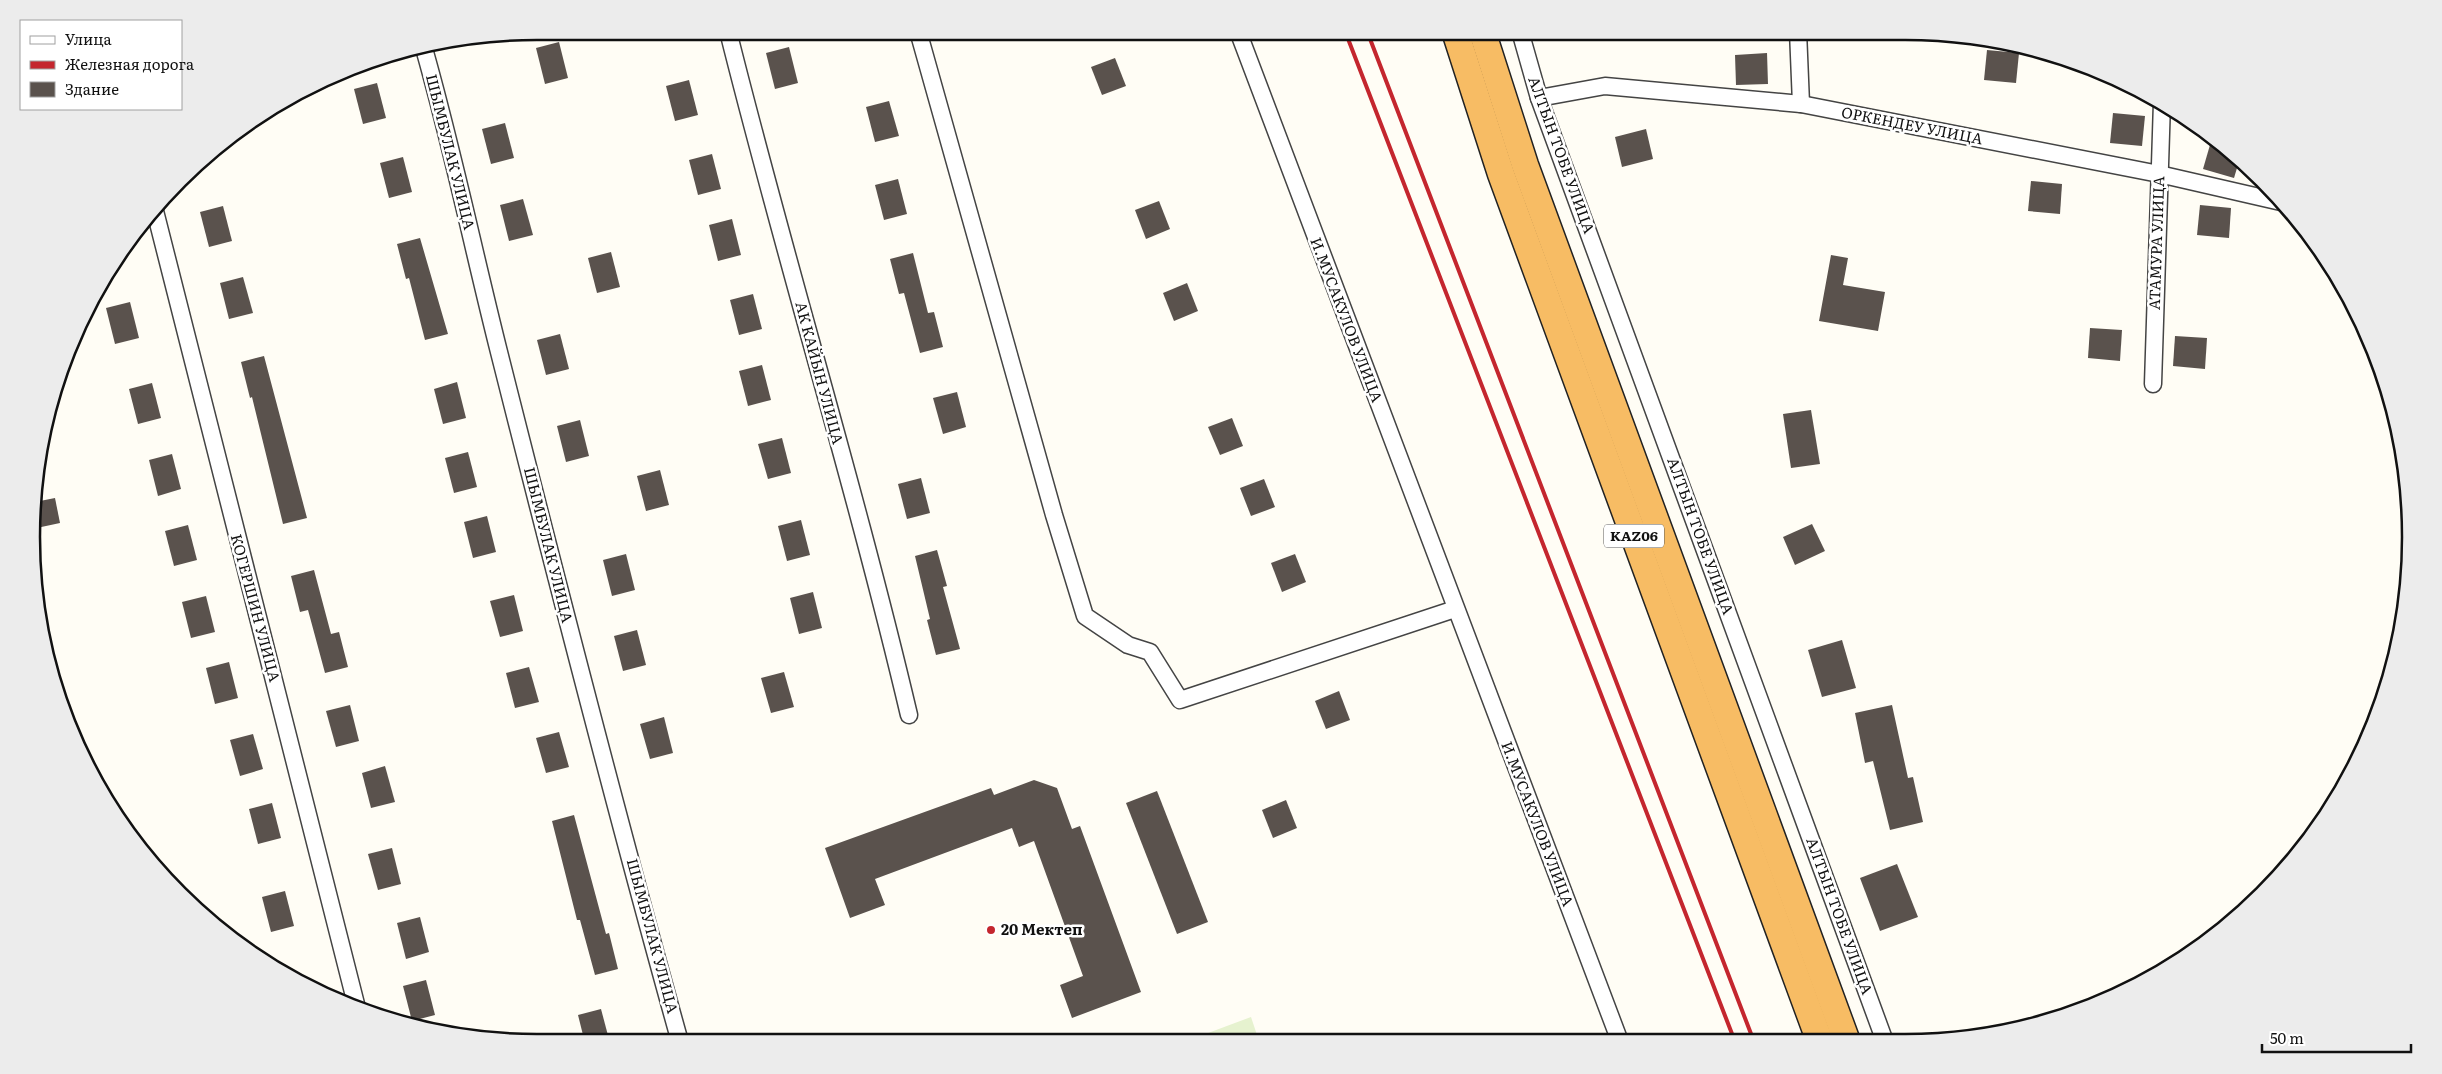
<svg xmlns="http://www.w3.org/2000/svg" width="2442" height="1074" font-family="Literata,serif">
<rect width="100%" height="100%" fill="#fffdf5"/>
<polygon fill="#e6f2cf" points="1251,1017 1259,1041 1202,1041 1200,1036"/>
<g fill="#5a524d">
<polygon points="559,42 568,78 545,84 536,48"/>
<polygon points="789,47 798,83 775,89 766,53"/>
<polygon points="1987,50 2019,53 2016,83 1984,80"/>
<polygon points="1767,53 1768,84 1736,85 1735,55"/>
<polygon points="1115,58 1126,86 1102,95 1091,67"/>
<polygon points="689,80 698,115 675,121 666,86"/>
<polygon points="377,83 386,118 363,124 354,89"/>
<polygon points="889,101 899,136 875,142 866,107"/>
<polygon points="2113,113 2145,116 2142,146 2110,143"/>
<polygon points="505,123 514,158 491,164 482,129"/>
<polygon points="1646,129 1653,159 1622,167 1615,137"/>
<polygon points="2212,138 2240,158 2234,178 2203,169"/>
<polygon points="712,154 721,189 698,195 689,160"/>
<polygon points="403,157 412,192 389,198 380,163"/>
<polygon points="898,179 907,214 884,220 875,185"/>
<polygon points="2031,181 2062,184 2060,214 2028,211"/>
<polygon points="523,199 533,235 509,241 500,205"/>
<polygon points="1159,201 1170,229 1146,239 1135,210"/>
<polygon points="2200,205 2231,208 2229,238 2197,235"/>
<polygon points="223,206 232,241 209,247 200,212"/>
<polygon points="732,219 741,255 718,261 709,225"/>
<polygon points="420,238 448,334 425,340 409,278 406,279 397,244"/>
<polygon points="611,252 620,287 597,293 588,258"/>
<polygon points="913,253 928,313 934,312 943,347 920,353 904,293 899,294 890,259"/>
<polygon points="1831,255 1848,258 1843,285 1885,292 1878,331 1819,321"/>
<polygon points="243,277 253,313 229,319 220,283"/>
<polygon points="1187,283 1198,311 1174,321 1163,293"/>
<polygon points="753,294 762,329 739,335 730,300"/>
<polygon points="130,302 139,338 115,344 106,308"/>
<polygon points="2090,328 2122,330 2120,361 2088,358"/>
<polygon points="560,334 569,369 546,375 537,340"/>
<polygon points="2175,336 2207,338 2205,369 2173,366"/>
<polygon points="264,356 307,518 283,524 252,397 250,398 241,362"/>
<polygon points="762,365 771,400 748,406 739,371"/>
<polygon points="457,382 466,418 443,424 434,389"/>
<polygon points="152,383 161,418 138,424 129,389"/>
<polygon points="957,392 966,427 943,434 933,398"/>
<polygon points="1811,410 1820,464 1791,468 1783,414"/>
<polygon points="1232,418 1243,446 1220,455 1208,427"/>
<polygon points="580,420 589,456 566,462 557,426"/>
<polygon points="782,438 791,473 768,479 758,444"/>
<polygon points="468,452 477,487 454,493 445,458"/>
<polygon points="172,454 181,489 158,496 149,460"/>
<polygon points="660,470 669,505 646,511 637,476"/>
<polygon points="921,478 930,513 907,519 898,484"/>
<polygon points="1264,479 1275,507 1251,516 1240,488"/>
<polygon points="55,498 60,523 32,529 35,502"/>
<polygon points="487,516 496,552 473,558 464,522"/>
<polygon points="801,520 810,555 787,561 778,526"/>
<polygon points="1812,524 1825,551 1795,565 1783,537"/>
<polygon points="188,525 197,560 174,566 165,531"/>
<polygon points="937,550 947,586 943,587 960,649 936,655 927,620 930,619 915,556"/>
<polygon points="626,554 635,590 612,596 603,560"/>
<polygon points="1295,554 1306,582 1282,592 1271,563"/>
<polygon points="314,570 331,634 339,632 348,667 325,673 308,610 300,612 291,576"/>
<polygon points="813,592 822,628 799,634 790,598"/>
<polygon points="514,595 523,631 500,637 490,601"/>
<polygon points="206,596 215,632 191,638 182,602"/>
<polygon points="637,630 646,665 623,671 614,636"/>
<polygon points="1842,640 1856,688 1822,697 1808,650"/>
<polygon points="229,662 238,698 215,704 206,668"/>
<polygon points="529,667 539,702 515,708 506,673"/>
<polygon points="784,672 794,707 771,713 761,678"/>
<polygon points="1339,691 1350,720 1326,729 1315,701"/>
<polygon points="350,705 359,741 336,747 326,711"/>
<polygon points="1892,705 1908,778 1913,777 1923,822 1890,830 1873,761 1865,763 1855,713"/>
<polygon points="664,717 673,753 650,759 640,724"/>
<polygon points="559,732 569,767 546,773 536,738"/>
<polygon points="253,734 263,769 240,776 230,740"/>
<polygon points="385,766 395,802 371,808 362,773"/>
<polygon points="1034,780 1057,788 1072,829 1080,826 1141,992 1072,1018 1060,985 1083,976 1034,841 1019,847 1012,828 875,879 885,905 850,918 825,848 991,788 994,795"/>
<polygon points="1157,791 1208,922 1177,934 1126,803"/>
<polygon points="1286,800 1297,828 1273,838 1262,810"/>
<polygon points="272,803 281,838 258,844 249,809"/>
<polygon points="574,815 606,934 609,933 618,969 595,975 580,920 577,920 552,821"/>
<polygon points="392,848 401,884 378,890 368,854"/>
<polygon points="1897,864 1918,917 1880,931 1860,878"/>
<polygon points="285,891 294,926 271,932 262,897"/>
<polygon points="420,917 429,952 406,959 397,923"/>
<polygon points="426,980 435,1015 412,1021 403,986"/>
<polygon points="601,1009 610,1043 585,1043 578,1015"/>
</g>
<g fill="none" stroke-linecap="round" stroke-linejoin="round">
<defs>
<g id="minor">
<path d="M728,31C785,260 855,486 909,715"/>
<polyline points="918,31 1054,515 1085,616 1128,645 1150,652 1180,700 1455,609"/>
<polyline points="1238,31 1619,1039"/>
<polyline points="1520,31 1539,98 1884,1039"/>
<polyline points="1798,31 1801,104"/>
<path d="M423,45C452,146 473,249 499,352C557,582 616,813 680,1042"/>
<polyline points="1539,98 1605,86 1801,104 2159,174 2281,202"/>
<polyline points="154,207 357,1008"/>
<polyline points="2153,384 2162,102"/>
</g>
<g id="trunk">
<polyline points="1455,31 1501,174 1819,1039"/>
<polyline points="1482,31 1525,165 1846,1039"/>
</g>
</defs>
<use href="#minor" stroke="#444" stroke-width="19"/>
<use href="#trunk" stroke="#222" stroke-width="29"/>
<use href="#minor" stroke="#fff" stroke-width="16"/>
<use href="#trunk" stroke="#f7bc64" stroke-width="26"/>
<g stroke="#c4262e" stroke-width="4">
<polyline points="1345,31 1734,1039"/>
<polyline points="1367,31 1753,1039"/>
</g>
</g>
<circle fill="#c4262e" stroke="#fff" stroke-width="2" cx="991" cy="930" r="5"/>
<g text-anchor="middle" stroke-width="5" stroke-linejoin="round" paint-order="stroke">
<rect fill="#fff" stroke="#585858" stroke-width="1" x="1604" y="524.5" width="60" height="23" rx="4"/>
<g font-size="14" font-weight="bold" fill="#111">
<text x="1634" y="541">KАZ06</text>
</g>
<g font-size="15" fill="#111" stroke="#fff">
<text transform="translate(1912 126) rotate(11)" y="5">ОРКЕНДЕУ УЛИЦА</text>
<text transform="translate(450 152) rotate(76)" y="5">ШЫМБУЛАК УЛИЦА</text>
<text transform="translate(1561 155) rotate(70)" y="5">АЛТЫН ТОБЕ УЛИЦА</text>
<text transform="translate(2157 243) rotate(-88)" y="5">АТАМУРА УЛИЦА</text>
<text transform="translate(1346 320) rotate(69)" y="5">И.МУСАКУЛОВ УЛИЦА</text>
<text transform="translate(819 373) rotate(75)" y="5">АК КАЙЫН УЛИЦА</text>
<text transform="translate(1700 536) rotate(70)" y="5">АЛТЫН ТОБЕ УЛИЦА</text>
<text transform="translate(548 545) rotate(76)" y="5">ШЫМБУЛАК УЛИЦА</text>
<text transform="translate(255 608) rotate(75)" y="5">КОГЕРШИН УЛИЦА</text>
<text transform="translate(1537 824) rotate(69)" y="5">И.МУСАКУЛОВ УЛИЦА</text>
<text transform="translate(1839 916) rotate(70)" y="5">АЛТЫН ТОБЕ УЛИЦА</text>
<text transform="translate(652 936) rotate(75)" y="5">ШЫМБУЛАК УЛИЦА</text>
</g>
<g font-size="15" font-weight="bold" fill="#111" stroke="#fff" text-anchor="start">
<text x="1001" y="935">20 Мектеп</text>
</g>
</g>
<path d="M0 0H2442V1074H0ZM537 40H1905A497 497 0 0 1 2402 537V537A497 497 0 0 1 1905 1034H537A497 497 0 0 1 40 537V537A497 497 0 0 1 537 40Z" fill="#ececec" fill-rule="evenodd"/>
<path fill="none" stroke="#111" stroke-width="2.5" d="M537 40H1905A497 497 0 0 1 2402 537V537A497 497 0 0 1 1905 1034H537A497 497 0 0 1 40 537V537A497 497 0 0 1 537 40Z"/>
<rect x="20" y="20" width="162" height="90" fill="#ffffff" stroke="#a0a0a0"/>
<rect x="30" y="36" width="25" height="8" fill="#ffffff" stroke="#a0a0a0"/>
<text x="65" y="45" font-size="15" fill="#111111">Улица</text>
<rect x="30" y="61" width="25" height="8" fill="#c4262e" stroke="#a0a0a0"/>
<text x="65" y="70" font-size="15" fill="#111111">Железная дорога</text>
<rect x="30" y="82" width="25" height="15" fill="#5a524d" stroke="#a0a0a0"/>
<text x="65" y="95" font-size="15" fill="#111111">Здание</text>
<path d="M2262 1044v8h149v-8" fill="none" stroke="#111111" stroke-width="2.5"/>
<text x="2270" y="1044" font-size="15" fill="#111111" stroke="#ffffff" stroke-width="4" paint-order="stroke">50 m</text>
</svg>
